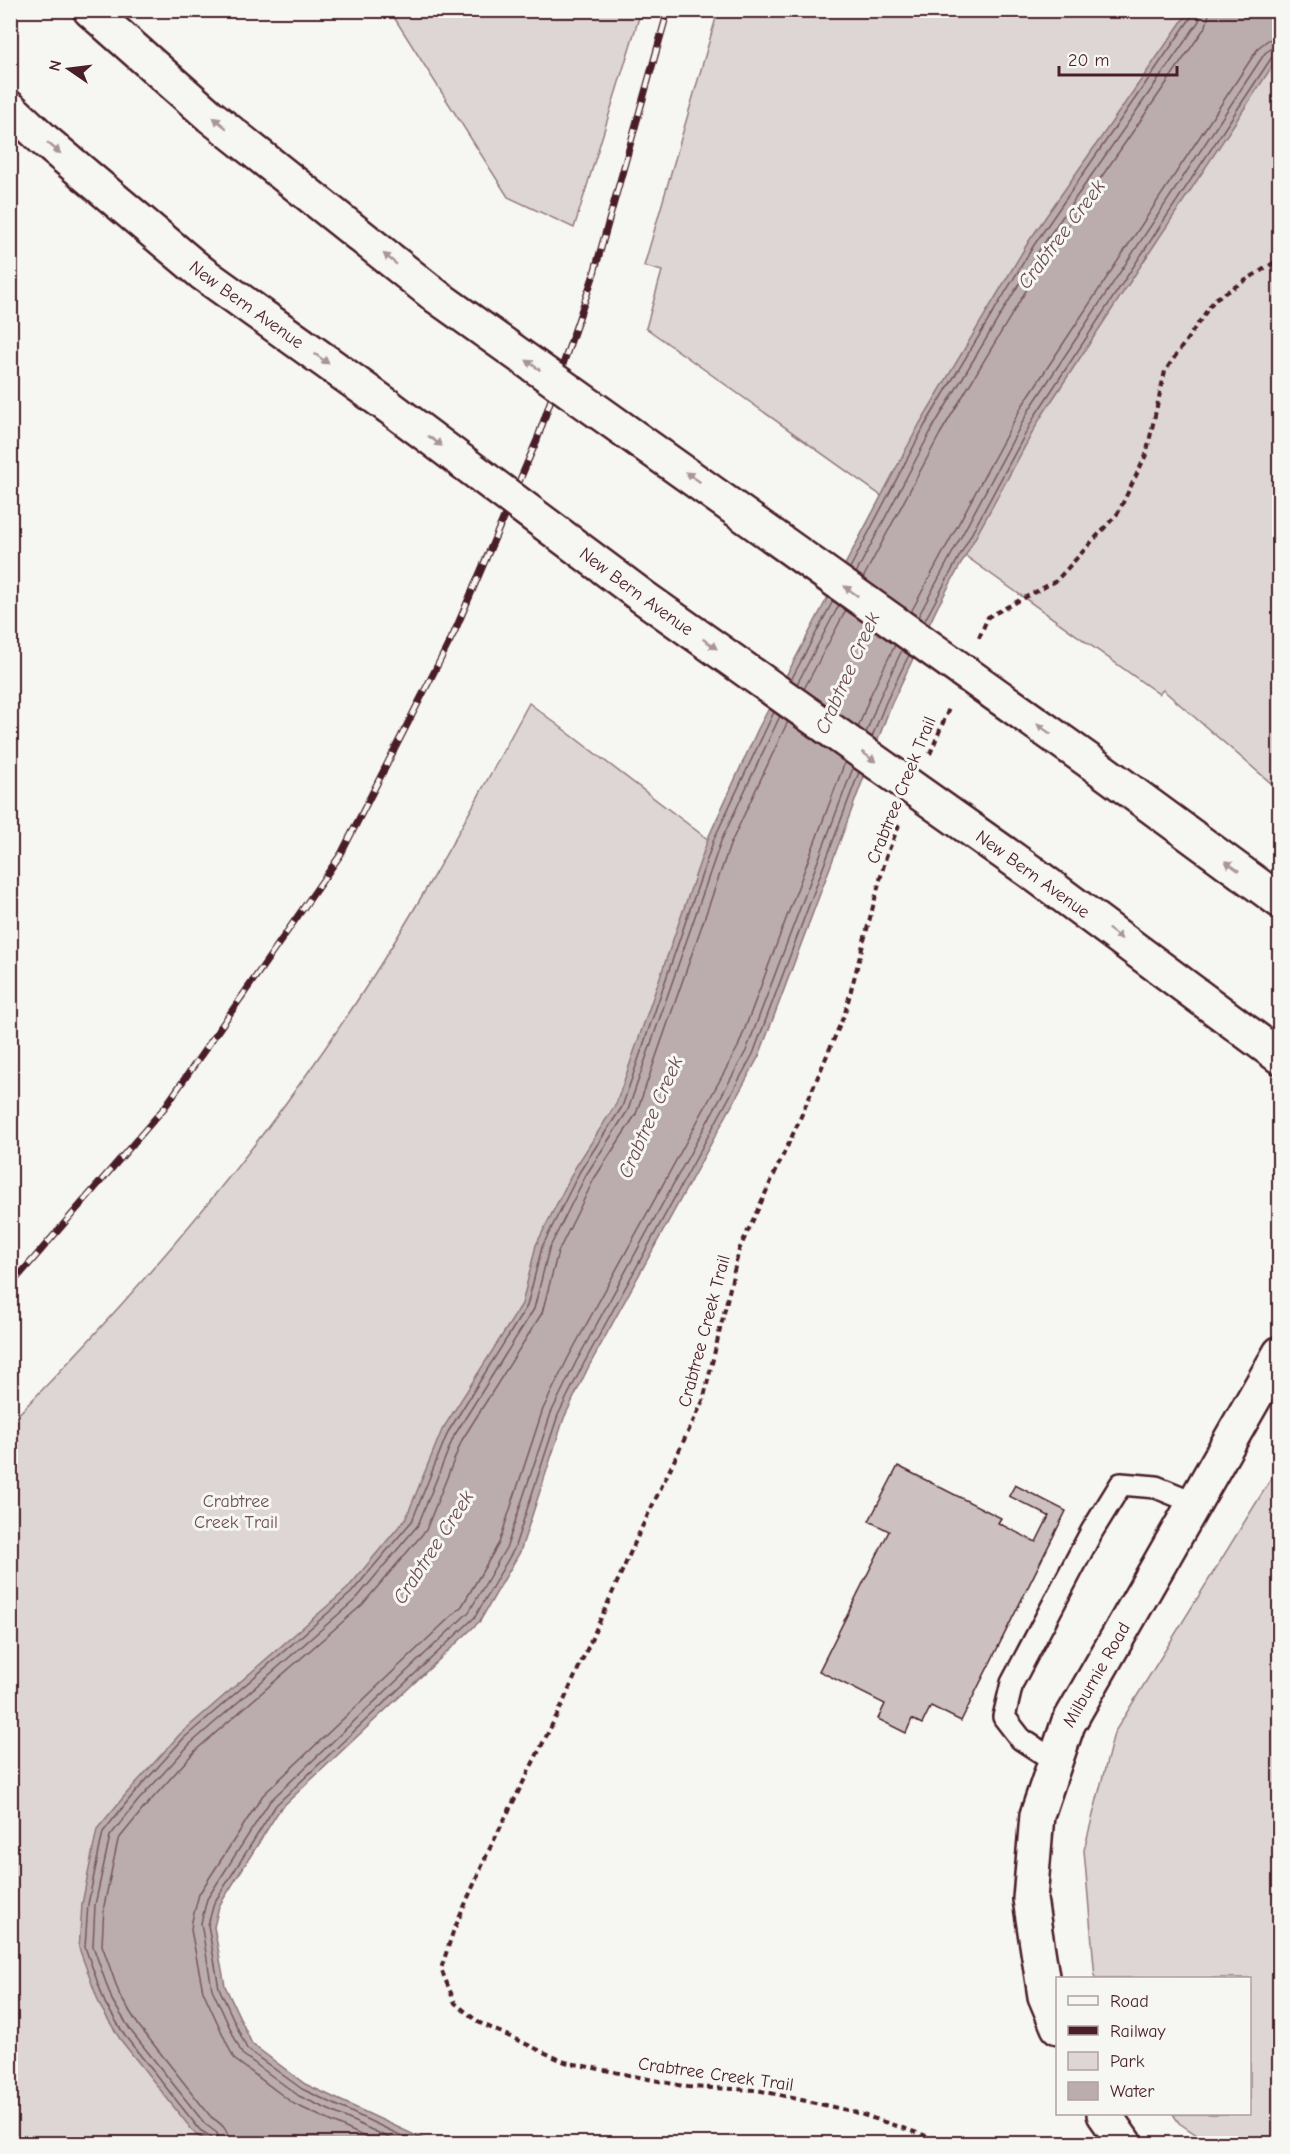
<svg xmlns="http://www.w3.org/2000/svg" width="1290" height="2154" font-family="'Comic Neue',sans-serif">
<rect width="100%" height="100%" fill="#f6f6f2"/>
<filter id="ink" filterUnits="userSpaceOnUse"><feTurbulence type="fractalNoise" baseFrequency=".0167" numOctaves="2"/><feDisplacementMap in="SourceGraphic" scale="12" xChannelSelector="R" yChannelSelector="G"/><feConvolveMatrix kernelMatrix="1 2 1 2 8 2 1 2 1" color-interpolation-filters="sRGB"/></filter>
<g filter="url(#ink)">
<g fill="#ddd6d5" stroke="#947a80" stroke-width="1.5">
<polygon points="390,11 641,11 574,228 508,197"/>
<polygon points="718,11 1279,11 1279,790 1163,690 1159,694 646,328 662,271 644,266"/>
<path d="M529,703L777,892L605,1273L172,1838L260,2143L11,2144V1422C124,1307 231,1184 323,1051C401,940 465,822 529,703Z"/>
<polygon points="1279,1466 1279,2143 1209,2143 1179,2123 1173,2114 1250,2114 1250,1978 1095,1978 1084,1850 1114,1733"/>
</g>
<polygon fill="#bbadae" stroke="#8e747a" stroke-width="1.5" points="1189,11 1279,11 1279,56 1041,417 937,608 891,705 759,1056 588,1368 564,1418 520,1552 480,1621 280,1809 219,1906 214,1927 225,1986 252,2044 305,2084 425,2140 438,2143 211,2143 196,2135 120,2039 100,2006 79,1948 82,1904 97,1829 127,1793 180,1734 347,1589 406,1518 442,1430 522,1304 536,1245 575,1168 616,1104 709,836 758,729 920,423 1029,241"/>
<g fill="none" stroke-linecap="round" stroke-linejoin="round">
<g stroke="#77585f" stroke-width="1.5">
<polyline points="850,568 925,425 1034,245 1192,16 1194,10"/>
<polyline points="856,573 932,429 1040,249 1199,21 1201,10"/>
<polyline points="863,578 940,434 1048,254 1206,26 1210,10"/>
<polyline points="911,612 1022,406 1259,47 1268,40 1280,37"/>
<polyline points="918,617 1029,410 1265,53 1272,48 1280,46"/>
<polyline points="924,622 1036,414 1272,57 1280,54"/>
<polyline points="791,680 833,601"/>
<polyline points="797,684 839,605"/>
<polyline points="804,689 846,610"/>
<polyline points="858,728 870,696 895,645"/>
<polyline points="866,733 879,699 902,650"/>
<polyline points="872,737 886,702 909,655"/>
<polyline points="213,2144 211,2137 200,2130 125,2036 105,2003 85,1947 88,1904 103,1832 131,1797 184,1738 351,1593 412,1521 448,1432 527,1306 542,1247 580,1171 622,1107 714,839 774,712"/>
<polyline points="220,2144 217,2133 205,2124 131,2031 112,2000 93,1946 95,1905 110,1836 137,1802 190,1744 356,1599 418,1525 454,1436 534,1309 549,1249 586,1175 628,1110 721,841 780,716"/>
<path d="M229,2144C229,2130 222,2124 211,2117L139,2026L120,1996L102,1945L104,1906L118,1840L144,1808L196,1750L362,1605L426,1530L462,1440L542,1313L558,1252L594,1179L636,1114L730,845L788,721"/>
<polyline points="380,2144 294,2104 234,2059 203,1991 191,1930 192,1921 199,1894 263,1795 462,1606 499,1543 543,1409 568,1358 738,1047 845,762"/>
<polyline points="402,2144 299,2096 242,2054 212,1989 201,1923 207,1899 270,1801 469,1612 507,1546 551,1413 576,1362 746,1051 853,768"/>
<polyline points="419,2144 302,2089 247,2049 219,1988 208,1925 214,1903 276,1805 475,1617 514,1549 558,1415 583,1365 753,1054 859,772"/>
</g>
</g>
<polygon fill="#ccc1c0" stroke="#4a1f2b" stroke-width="1.5" points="898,1466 1001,1518 998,1523 1036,1542 1049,1516 1009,1496 1015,1485 1066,1511 961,1721 931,1706 922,1724 912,1719 906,1733 878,1719 885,1704 819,1671 889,1531 869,1521"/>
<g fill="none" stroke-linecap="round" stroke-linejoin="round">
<defs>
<polyline id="lane" points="1055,1761 1021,1739 1004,1717 1012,1683 1092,1531 1121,1484 1156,1487 1193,1502"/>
<g id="secondary">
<path id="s1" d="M1058,2027L1045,1996L1030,1899L1037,1815L1068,1724L1280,1353"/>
<polyline points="1104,2114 1125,2144"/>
</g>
<g id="primary">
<polyline points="90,10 210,116 436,296"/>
<path id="s2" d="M10,108L44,140L202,273L388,406"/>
<polyline points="1092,763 1280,901"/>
<polyline points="1034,874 1280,1057"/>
</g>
</defs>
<use href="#lane" stroke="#4a1f2b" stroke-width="26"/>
<use href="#secondary" stroke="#4a1f2b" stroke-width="38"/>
<use href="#primary" stroke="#4a1f2b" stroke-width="38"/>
<g stroke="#4a1f2b" stroke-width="4" stroke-dasharray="6 4.5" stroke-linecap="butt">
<polyline points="979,638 988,617 1056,581 1118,513 1146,455 1165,371 1215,299 1280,259"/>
<polyline points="930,754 950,706"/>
<polyline points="899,825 886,857 845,1013 799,1121 739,1250 703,1401 641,1529 562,1705 488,1852 453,1932 441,1969 455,2003 478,2022 565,2062 688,2087 757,2090 851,2111 951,2144"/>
</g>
<use href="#lane" stroke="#f6f6f2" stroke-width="21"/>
<use href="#secondary" stroke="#f6f6f2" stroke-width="33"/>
<use href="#primary" stroke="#f6f6f2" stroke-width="33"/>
<defs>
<polyline id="rail" points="10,1286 165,1107 341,854 454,633 537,440 593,277 668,10"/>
</defs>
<use href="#rail" stroke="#4a1f2b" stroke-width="7"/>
<use href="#rail" stroke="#f6f6f2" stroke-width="4.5" stroke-dasharray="14" stroke-linecap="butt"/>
<defs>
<g id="primary-bridge">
<polyline points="436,296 1092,763"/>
<path id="s3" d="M388,406L643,597L1034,874"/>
</g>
</defs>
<use href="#primary-bridge" stroke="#4a1f2b" stroke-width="38" stroke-linecap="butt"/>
<use href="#primary-bridge" stroke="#f6f6f2" stroke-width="33"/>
</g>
<defs><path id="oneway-solid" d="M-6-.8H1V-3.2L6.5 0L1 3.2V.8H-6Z" transform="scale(1.5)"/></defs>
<g fill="#a99598">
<use href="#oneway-solid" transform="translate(220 123) rotate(-141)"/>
<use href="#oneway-solid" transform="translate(54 148) rotate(40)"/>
<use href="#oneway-solid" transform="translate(390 259) rotate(-141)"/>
<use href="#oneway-solid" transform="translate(322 359) rotate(35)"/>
<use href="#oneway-solid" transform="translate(533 365) rotate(-145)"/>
<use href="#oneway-solid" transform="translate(435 441) rotate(37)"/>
<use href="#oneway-solid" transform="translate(693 477) rotate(-145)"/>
<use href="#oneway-solid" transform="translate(851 591) rotate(-144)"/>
<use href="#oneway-solid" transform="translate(710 644) rotate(35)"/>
<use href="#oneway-solid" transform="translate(1044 729) rotate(-144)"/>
<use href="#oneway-solid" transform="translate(869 757) rotate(35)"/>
<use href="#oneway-solid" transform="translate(1232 866) rotate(-144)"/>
<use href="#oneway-solid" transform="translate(1115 934) rotate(37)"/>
</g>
</g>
<g text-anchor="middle" stroke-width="6" stroke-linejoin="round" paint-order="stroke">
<g font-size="18" fill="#4a1f2b" stroke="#f6f6f2">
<text dy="6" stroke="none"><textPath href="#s2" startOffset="308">New Bern Avenue</textPath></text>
<text dy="6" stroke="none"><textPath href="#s3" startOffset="310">New Bern Avenue</textPath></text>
<text transform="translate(901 790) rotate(-68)" y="6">Crabtree Creek Trail</text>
<text transform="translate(1033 874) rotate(36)" y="6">New Bern Avenue</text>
<text transform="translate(704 1331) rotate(-75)" y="6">Crabtree Creek Trail</text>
<text dy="6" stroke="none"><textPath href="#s1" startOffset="369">Milburnie Road</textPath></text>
<text transform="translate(716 2074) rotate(8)" y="6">Crabtree Creek Trail</text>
</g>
<g font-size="18" fill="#6f4d56" stroke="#f6f6f2">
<text x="236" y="1507">Crabtree<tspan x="236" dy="21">Creek Trail</tspan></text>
</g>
<g font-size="20" font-style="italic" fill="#6c4a52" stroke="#f6f6f2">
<text transform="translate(1061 234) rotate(-53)" y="7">Crabtree Creek</text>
<text transform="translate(847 673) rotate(-66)" y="7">Crabtree Creek</text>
<text transform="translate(650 1117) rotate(-66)" y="7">Crabtree Creek</text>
<text transform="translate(433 1547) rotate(-57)" y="7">Crabtree Creek</text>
</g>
</g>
<rect width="1290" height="2154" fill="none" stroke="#f6f6f2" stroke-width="36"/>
<rect x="18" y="18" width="1254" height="2118" fill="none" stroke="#4a1f2b" stroke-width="2" filter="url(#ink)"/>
<rect x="1056" y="1977" width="195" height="138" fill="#f6f6f2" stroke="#b1a0a2" stroke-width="1.5"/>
<rect x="1068" y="1996" width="30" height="9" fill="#f6f6f2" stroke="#b1a0a2" stroke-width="1.5"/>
<text x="1110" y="2007" font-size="18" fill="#4a1f2b">Road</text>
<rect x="1068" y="2026" width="30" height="9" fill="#4a1f2b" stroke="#b1a0a2" stroke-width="1.5"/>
<text x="1110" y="2037" font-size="18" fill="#4a1f2b">Railway</text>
<rect x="1068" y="2052" width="30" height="18" fill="#ddd6d5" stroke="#b1a0a2" stroke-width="1.5"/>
<text x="1110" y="2067" font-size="18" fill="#4a1f2b">Park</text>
<rect x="1068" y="2082" width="30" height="18" fill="#bbadae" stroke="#b1a0a2" stroke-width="1.5"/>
<text x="1110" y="2097" font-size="18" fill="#4a1f2b">Water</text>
<g transform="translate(69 69) rotate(284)" stroke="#f6f6f2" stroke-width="4.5" paint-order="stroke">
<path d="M0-4.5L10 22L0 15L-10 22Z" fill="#4a1f2b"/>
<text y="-9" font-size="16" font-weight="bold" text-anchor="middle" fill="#4a1f2b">N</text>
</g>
<path d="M1059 66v9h118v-9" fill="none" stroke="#4a1f2b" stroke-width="3"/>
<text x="1068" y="66" font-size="18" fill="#4a1f2b" stroke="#f6f6f2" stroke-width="4.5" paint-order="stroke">20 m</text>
</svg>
